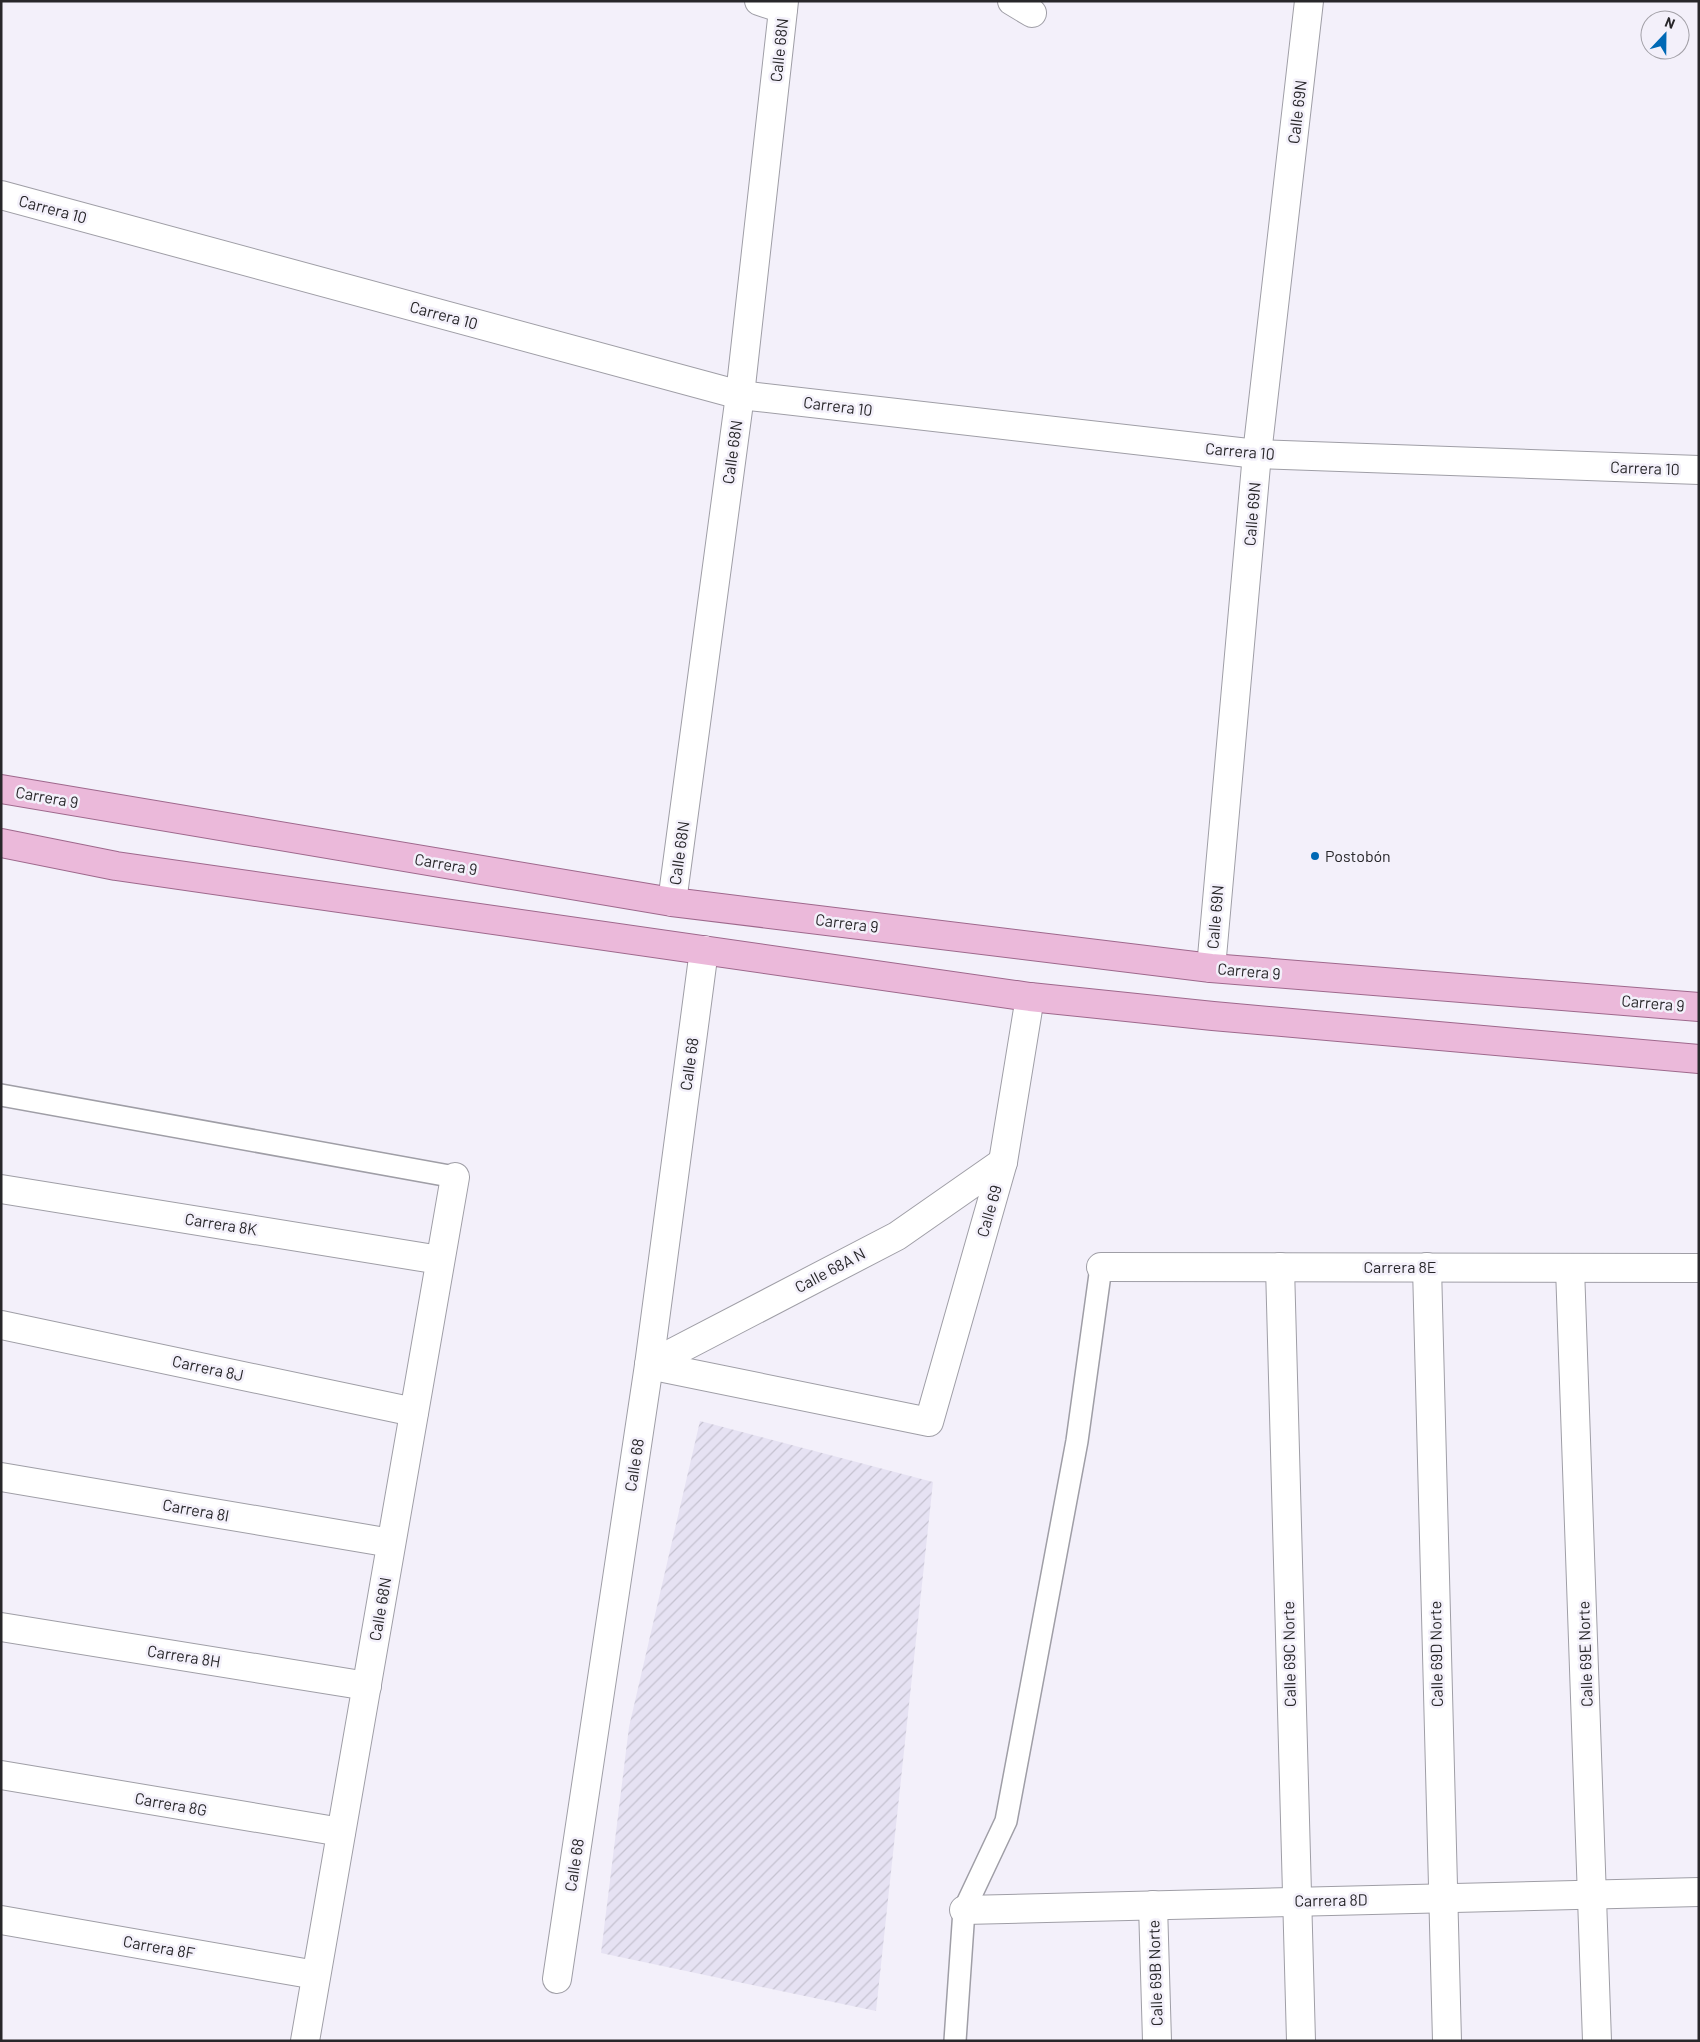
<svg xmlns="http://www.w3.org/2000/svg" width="1700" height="2042" font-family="Barlow,sans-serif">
<defs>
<pattern id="industrial-furrows" width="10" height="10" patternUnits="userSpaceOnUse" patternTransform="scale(1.25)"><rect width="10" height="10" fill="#e6e2f3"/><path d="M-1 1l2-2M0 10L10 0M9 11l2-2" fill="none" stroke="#c5c2d0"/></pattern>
</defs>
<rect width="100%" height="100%" fill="#f3f0fa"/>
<polygon fill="url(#industrial-furrows)" points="700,1421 933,1482 876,2011 601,1953 629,1727"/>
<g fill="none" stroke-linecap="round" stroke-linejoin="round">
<defs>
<g id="lane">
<polyline points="1,1095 455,1177"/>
<polyline points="955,2041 964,1910 1006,1821 1077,1441 1101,1267"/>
</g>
<g id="street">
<polyline points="759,1 783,9"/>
<polyline points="1012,1 1032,13"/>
<polyline points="1,195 740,395 1257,454 1699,470"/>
<polyline points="672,902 740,395 784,1"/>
<polyline points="1211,968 1257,454 1309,1"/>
<polyline points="1,1189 440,1260"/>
<polyline points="1101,1267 1699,1268"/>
<polyline points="1280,1267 1301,2041"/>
<polyline points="1427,1267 1447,2041"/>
<polyline points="1570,1268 1597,2041"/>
<polyline points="1,1325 414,1412"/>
<polyline points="649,1365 929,1422 1003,1162 1030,997"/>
<polyline points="649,1365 897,1236 1003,1162"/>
<polyline points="1,1477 391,1543"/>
<polyline points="1,1627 367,1686"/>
<polyline points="1,1775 341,1832"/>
<polyline points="1153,1905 1157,2041"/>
<polyline points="964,1910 1699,1892"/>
<polyline points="1,1920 316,1975"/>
<polyline points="557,1979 649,1365 704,950"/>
<polyline points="305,2041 455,1177"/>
</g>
<g id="primary">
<polyline points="1,789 672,902 1211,968 1699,1007"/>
<polyline points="1,843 116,866 1030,997 1213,1016 1699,1059"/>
</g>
</defs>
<use href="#lane" stroke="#9f9ea6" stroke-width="24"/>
<use href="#street" stroke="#9f9ea6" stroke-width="30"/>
<use href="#primary" stroke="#9e688c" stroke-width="30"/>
<use href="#lane" stroke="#fff" stroke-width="21"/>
<use href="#street" stroke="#fff" stroke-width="28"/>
<use href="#primary" stroke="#ebb9da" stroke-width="28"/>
</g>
<circle fill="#0069b5" stroke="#f3f0fa" stroke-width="2" cx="1315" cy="856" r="5"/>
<g text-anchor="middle" stroke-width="5" stroke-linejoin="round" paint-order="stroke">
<g font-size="16" fill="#28272a" stroke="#f3f0fa">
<text transform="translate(779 50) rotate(-84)" y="6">Calle 68N</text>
<text transform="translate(1297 112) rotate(-83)" y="6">Calle 69N</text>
<text transform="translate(53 209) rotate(15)" y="6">Carrera 10</text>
<text transform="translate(444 315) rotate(15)" y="6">Carrera 10</text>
<text transform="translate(838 406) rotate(7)" y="6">Carrera 10</text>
<text transform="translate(1240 451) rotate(5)" y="6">Carrera 10</text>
<text transform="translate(732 452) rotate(-82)" y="6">Calle 68N</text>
<text transform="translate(1645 468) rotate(2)" y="6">Carrera 10</text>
<text transform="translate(1252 514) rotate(-85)" y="6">Calle 69N</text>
<text transform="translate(47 797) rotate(10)" y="6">Carrera 9</text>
<text transform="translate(679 853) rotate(-82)" y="6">Calle 68N</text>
<text transform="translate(446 864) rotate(10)" y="6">Carrera 9</text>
<text transform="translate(1215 917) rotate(-85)" y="6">Calle 69N</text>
<text transform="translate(847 923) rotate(7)" y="6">Carrera 9</text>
<text transform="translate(1249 971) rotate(5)" y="6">Carrera 9</text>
<text transform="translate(1653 1003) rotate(5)" y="6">Carrera 9</text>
<text transform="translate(689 1064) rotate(-82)" y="6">Calle 68</text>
<text transform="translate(989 1211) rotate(-74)" y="6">Calle 69</text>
<text transform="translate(221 1224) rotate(9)" y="6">Carrera 8K</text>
<text x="1400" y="1273">Carrera 8E</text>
<text transform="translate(830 1270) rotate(-28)" y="6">Calle 68A N</text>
<text transform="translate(208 1368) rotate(12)" y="6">Carrera 8J</text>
<text transform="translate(634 1465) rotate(-81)" y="6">Calle 68</text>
<text transform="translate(196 1510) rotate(10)" y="6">Carrera 8I</text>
<text transform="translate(380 1609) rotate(-80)" y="6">Calle 68N</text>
<text transform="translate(1289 1654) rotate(-91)" y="6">Calle 69C Norte</text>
<text transform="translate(1436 1654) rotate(-91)" y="6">Calle 69D Norte</text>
<text transform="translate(1585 1654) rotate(-92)" y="6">Calle 69E Norte</text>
<text transform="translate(184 1656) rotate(9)" y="6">Carrera 8H</text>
<text transform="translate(171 1804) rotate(10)" y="6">Carrera 8G</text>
<text transform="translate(574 1865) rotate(-81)" y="6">Calle 68</text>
<text transform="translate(1331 1900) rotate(-1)" y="6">Carrera 8D</text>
<text transform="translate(159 1947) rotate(10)" y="6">Carrera 8F</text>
<text transform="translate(1155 1973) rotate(-92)" y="6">Calle 69B Norte</text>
</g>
<g font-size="16" fill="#28272a" stroke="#f3f0fa" text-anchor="start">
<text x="1325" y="862">Postobón</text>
</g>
</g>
<rect width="1700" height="2042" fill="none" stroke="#28272a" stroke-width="5"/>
<g transform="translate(1665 35) rotate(22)"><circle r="24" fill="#f3f0fa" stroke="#a2a0a7"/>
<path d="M0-4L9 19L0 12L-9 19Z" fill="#0069b5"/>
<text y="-8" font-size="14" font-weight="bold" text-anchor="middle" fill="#28272a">N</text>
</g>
</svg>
